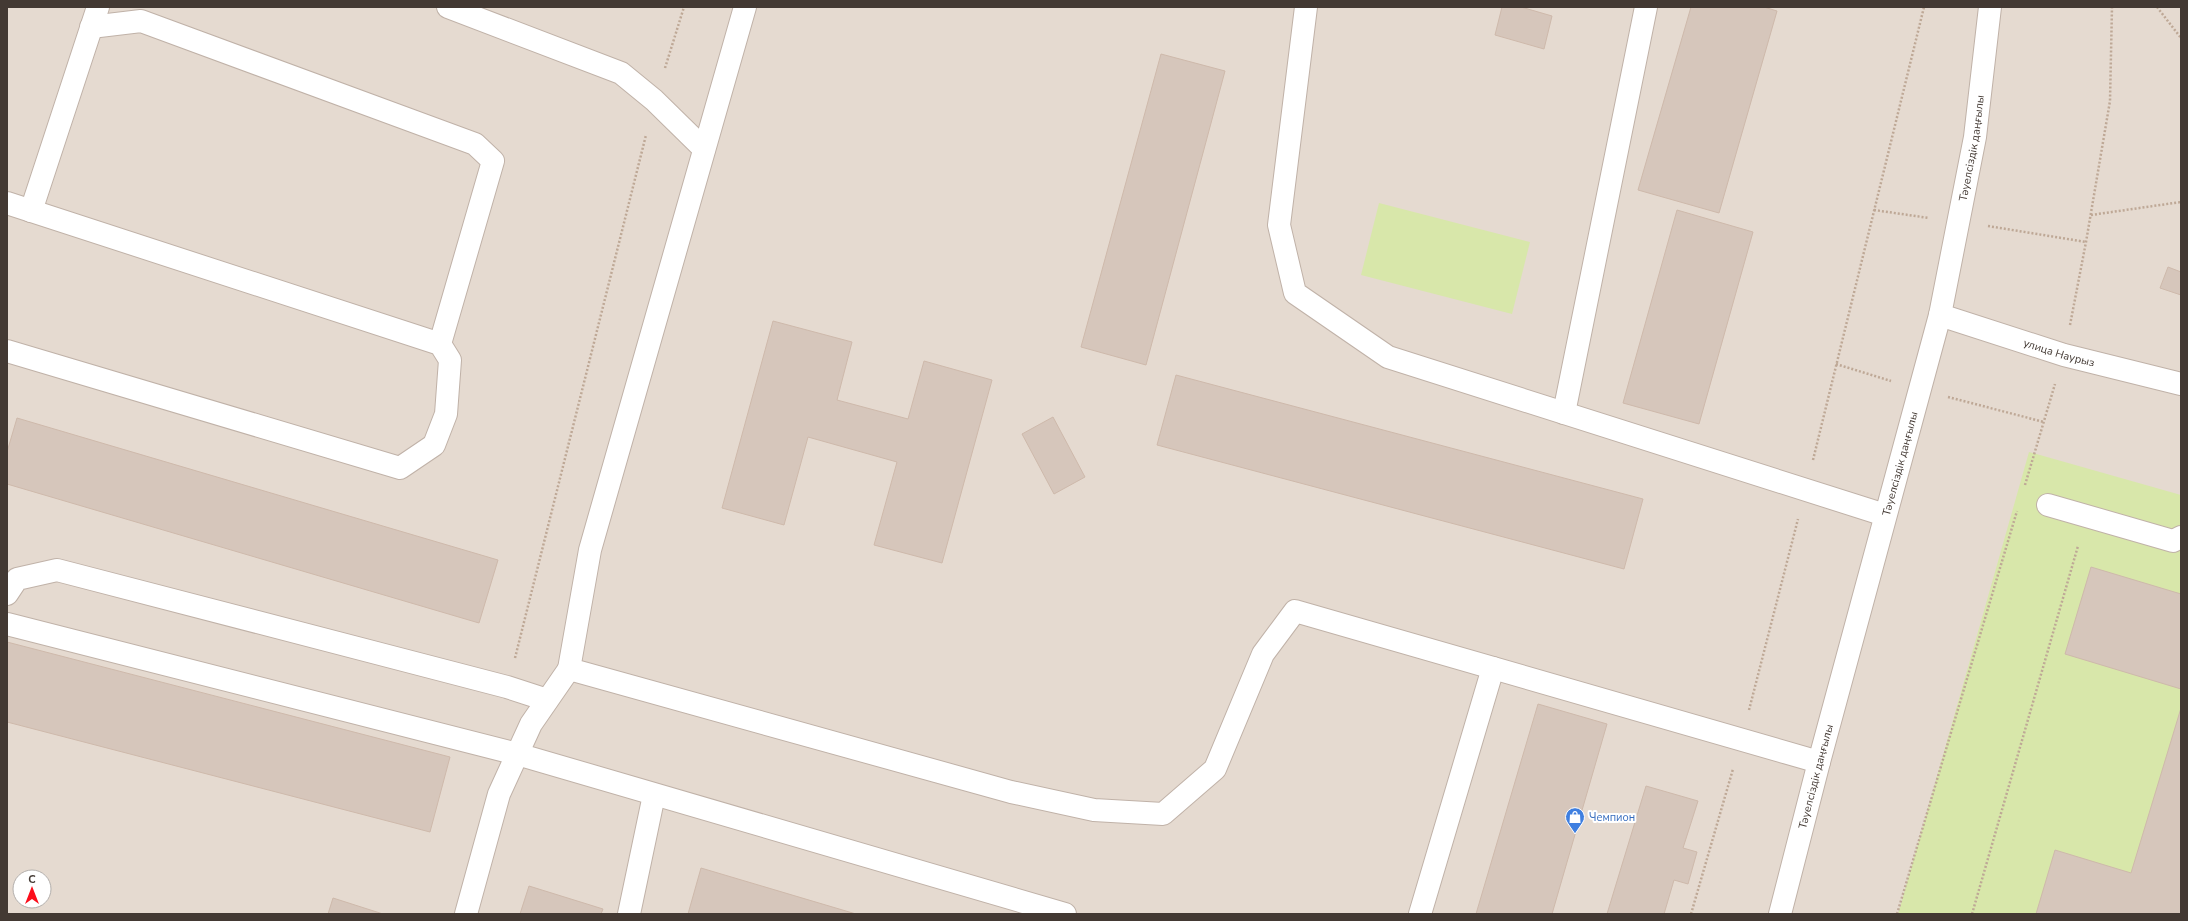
<svg xmlns="http://www.w3.org/2000/svg" width="2188" height="921" font-family="'Nunito Sans',sans-serif">
<rect width="100%" height="100%" fill="#f1eae2"/>
<path fill="#e5dad0" fill-rule="evenodd" d="M7,7H2181V914H7ZM20,877H44V901H20Z"/>
<g fill="#d8e7aa">
<polygon points="1379,203 1530,242 1512,314 1361,275"/>
<polygon points="2029,452 2181,495 2181,914 1898,914"/>
</g>
<g fill="#d6c6bb" stroke="#ceb9ab">
<polygon points="1502,7 1521,7 1552,16 1544,49 1495,35"/>
<polygon points="1691,7 1764,7 1777,11 1719,213 1638,190"/>
<polygon points="1161,54 1225,71 1146,365 1081,347"/>
<polygon points="1677,210 1753,232 1699,424 1623,403"/>
<polygon points="2168,267 2181,272 2181,295 2160,288"/>
<polygon points="773,321 852,342 837,400 908,419 924,361 992,380 942,563 874,545 897,462 808,437 784,525 722,508"/>
<polygon points="1176,375 1643,499 1624,569 1157,445"/>
<polygon points="1053,417 1085,477 1054,494 1022,434"/>
<polygon points="17,418 498,560 479,623 7,484 7,452"/>
<polygon points="2091,567 2181,594 2181,689 2065,654"/>
<polygon points="7,642 450,757 430,832 7,722"/>
<polygon points="1538,704 1607,724 1552,914 1476,914"/>
<polygon points="2181,708 2181,914 2036,914 2055,850 2131,873"/>
<polygon points="1646,786 1698,801 1683,848 1697,852 1688,884 1674,880 1664,914 1607,914"/>
<polygon points="701,868 856,914 688,914"/>
<polygon points="529,886 603,909 601,914 520,914"/>
<polygon points="333,898 383,914 328,914"/>
</g>
<g fill="none" stroke-linecap="round" stroke-linejoin="round">
<defs>
<g id="minor">
<polyline points="448,7 621,73 654,100 704,149"/>
<polyline points="745,7 590,550 569,669 1011,792 1094,810 1163,814 1215,769 1263,654 1295,611 1819,762"/>
<polyline points="1306,7 1279,225 1295,293 1388,357 1885,515"/>
<polyline points="91,27 141,21 475,144 493,161 440,344"/>
<polyline points="7,203 440,344 450,360 446,414 434,445 400,468 7,351"/>
<polyline points="31,211 98,7"/>
<path id="s1" d="M1940,315L2064,355L2181,384"/>
<polyline points="1564,413 1646,7"/>
<polyline points="2048,505 2173,541 2181,537"/>
<polyline points="7,594 17,579 57,570 507,687 547,700"/>
<polyline points="7,624 517,754 1065,914"/>
<polyline points="466,914 499,794 531,724 569,669"/>
<polyline points="629,914 654,795"/>
<polyline points="1420,914 1493,668"/>
<path id="s2" d="M1780,914L1819,762L1940,315L1975,137L1990,7"/>
</g>
</defs>
<use href="#minor" stroke="#c0b2a8" stroke-width="24"/>
<g stroke="#bea896" stroke-width="2.5" stroke-dasharray="2 2" stroke-linecap="butt">
<polyline points="2157,7 2181,38"/>
<polyline points="665,68 684,7"/>
<polyline points="1874,210 1929,218"/>
<polyline points="2091,215 2181,202"/>
<polyline points="1988,226 2086,242"/>
<polyline points="2070,325 2086,242 2110,101 2112,7"/>
<polyline points="1836,364 1891,381"/>
<polyline points="1948,397 2044,422"/>
<polyline points="1813,460 1924,7"/>
<polyline points="2025,485 2055,384"/>
<polyline points="515,658 646,135"/>
<polyline points="1749,710 1798,519"/>
<polyline points="1691,914 1733,769"/>
<polyline points="1897,914 2017,511"/>
<polyline points="1972,914 2078,546"/>
</g>
<use href="#minor" stroke="#fff" stroke-width="22"/>
</g>
<defs>
<symbol id="shop-pin" viewBox="-11 -11 22 30"><path d="M0 17L-7.5 6A9.5 9.5 0 1 1 7.5 6Z" fill="#3f7fe0" stroke="#fff"/><path d="M-5-2.5h2.3a2.7 3.5 0 0 1 5.4 0H5L5.5 6h-11ZM-1.5-2.5h3a1.5 2.3 0 0 0-3 0Z" fill="#fff"/></symbol>
</defs>
<g fill-rule="evenodd">
<use href="#shop-pin" x="1564" y="806" width="22" height="30"/>
</g>
<g text-anchor="middle" stroke-width="4" stroke-linejoin="round" paint-order="stroke">
<g font-size="11" fill="#433933" stroke="#fff">
<text dy="4" stroke="none"><textPath href="#s2" startOffset="790">Тәуелсіздік даңғылы</textPath></text>
<text dy="4" stroke="none"><textPath href="#s1" startOffset="125">улица Наурыз</textPath></text>
<text dy="4" stroke="none"><textPath href="#s2" startOffset="466">Тәуелсіздік даңғылы</textPath></text>
<text dy="4" stroke="none"><textPath href="#s2" startOffset="142">Тәуелсіздік даңғылы</textPath></text>
</g>
<g font-size="11" fill="#366cbe" stroke="#fff" text-anchor="start">
<text x="1589" y="821">Чемпион</text>
</g>
</g>
<rect width="2188" height="921" fill="none" stroke="#433933" stroke-width="16"/>
<g transform="translate(32 889)"><circle r="19" fill="#ffffff" stroke="#b4b0ad"/>
<path d="M0-3L7 15L0 10L-7 15Z" fill="#fc0e1b"/>
<text y="-6" font-size="11" font-weight="bold" text-anchor="middle" fill="#433933">С</text>
</g>
</svg>
